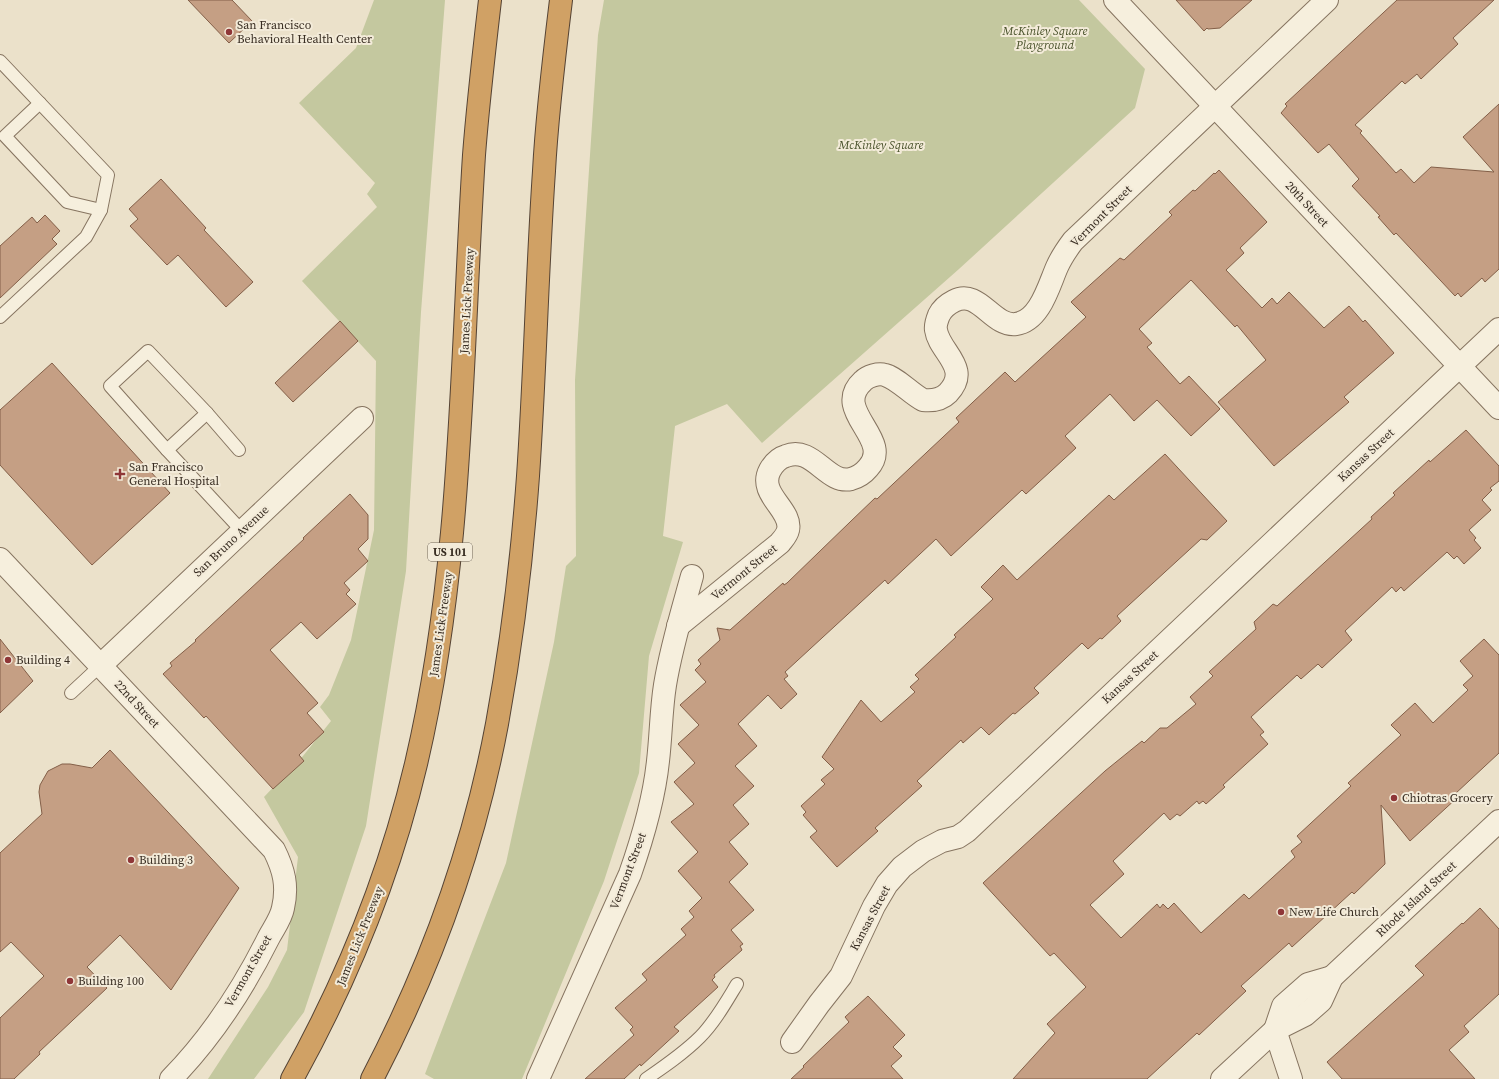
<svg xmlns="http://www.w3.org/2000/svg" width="1499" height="1079" font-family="'Source Serif 4',serif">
<rect width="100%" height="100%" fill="#ebe1ca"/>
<g fill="#c4c89f">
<polygon points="374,0 445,0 421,312 406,571 366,826 304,1012 254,1079 208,1079 268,987 287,950 298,857 264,797 303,756 331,721 320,707 329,695 351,640 374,530 376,361 302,281 377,207 367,194 375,183 299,103 356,48"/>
<polygon points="604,0 1079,0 1145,69 1135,108 959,269 762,443 727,404 675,426 663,536 683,542 649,656 639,773 604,881 522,1079 434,1079 425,1074 506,863 554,642 566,566 576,556 575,380 598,35"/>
</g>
<g fill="#c59f84" stroke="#835f48">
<polygon points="188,0 232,0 252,21 229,43"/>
<polygon points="1176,0 1252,0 1220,28 1208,29 1207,28 1204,31"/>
<polygon points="1397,0 1494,0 1453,38 1458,44 1421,79 1417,74 1405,84 1402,81 1355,125 1362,131 1360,133 1396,173 1401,169 1414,183 1431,167 1494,172 1463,137 1499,104 1499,269 1485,282 1482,278 1461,297 1458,293 1455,296 1396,233 1394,235 1378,217 1380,216 1352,186 1359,179 1329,144 1318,153 1281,113 1287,106 1285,104"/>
<polygon points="1219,170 1267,222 1240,248 1244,253 1226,270 1262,308 1272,298 1277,304 1289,292 1324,328 1349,306 1363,322 1365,320 1394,353 1344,397 1349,402 1274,466 1218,402 1266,360 1237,325 1235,327 1191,280 1139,329 1152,343 1147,347 1180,384 1189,376 1220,409 1191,436 1157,400 1134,421 1110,394 1065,436 1076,448 1026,494 1022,490 951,556 936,539 888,584 885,580 785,672 788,676 784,679 797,694 781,709 768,695 738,724 757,746 735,766 754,786 733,805 749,824 729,842 748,864 729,882 754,910 731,930 743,944 740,946 742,950 714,975 715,977 712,980 718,987 674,1027 679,1031 641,1066 640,1064 624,1079 585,1079 634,1035 630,1030 633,1027 615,1008 647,980 642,974 686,935 681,929 694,917 689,911 702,898 678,871 698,852 671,822 694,804 674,782 695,763 678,744 699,725 680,705 706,682 695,670 701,664 698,660 720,640 717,628 730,630 783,583 784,585 787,583 850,522 875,498 877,499 959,422 956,418 1005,372 1015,382 1086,317 1071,302 1120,258 1124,260 1172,215 1169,212 1193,190 1195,191 1214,173 1215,174"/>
<polygon points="161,179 206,228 204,230 253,282 226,307 178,255 167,265 130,226 138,219 129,209"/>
<polygon points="45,215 60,231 52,239 57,244 0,298 0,246 32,217 37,223"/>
<polygon points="340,321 358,341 293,402 275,383"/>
<polygon points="52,363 170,493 92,565 0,465 0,410"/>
<polygon points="1466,430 1499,466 1499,481 1490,488 1492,490 1482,500 1491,510 1469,530 1476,538 1474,540 1481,548 1464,564 1457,556 1454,559 1447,552 1404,591 1401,587 1396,592 1392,587 1345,631 1352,640 1322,668 1318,664 1301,679 1297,675 1251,717 1264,732 1260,735 1268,744 1223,785 1225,787 1206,804 1203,801 1199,804 1197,801 1180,816 1177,814 1170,820 1164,813 1113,861 1124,874 1090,905 1121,938 1157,904 1160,908 1163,904 1168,909 1174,903 1201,933 1244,894 1249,899 1295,857 1291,851 1302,842 1297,836 1351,786 1348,783 1401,735 1391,725 1415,703 1433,723 1468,690 1463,685 1473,676 1460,661 1484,639 1499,655 1499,753 1455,794 1458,797 1410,841 1381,805 1385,864 1354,894 1352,892 1292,947 1289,943 1241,986 1246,991 1199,1035 1197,1033 1147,1079 1013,1079 1055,1033 1047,1024 1086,987 1054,953 1050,956 983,883 1105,771 1142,741 1144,743 1160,728 1167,728 1196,704 1190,697 1213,676 1209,672 1256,629 1254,622 1273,604 1277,606 1372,519 1371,517 1395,495 1393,493 1429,460 1430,462"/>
<polygon points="1165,454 1227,521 1207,540 1201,539 1117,616 1121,621 1102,639 1100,638 1088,649 1082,643 1034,688 1039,693 1015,714 1013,713 989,735 981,727 963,743 961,740 917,781 922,786 875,828 878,831 837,867 810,837 817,831 803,815 806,812 801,806 825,784 821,780 834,769 822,757 861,700 881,722 915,692 910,687 919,679 915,675 956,637 954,635 993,599 981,587 1003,565 1017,580 1109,495 1114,500"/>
<polygon points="350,494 368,515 368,539 358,549 368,561 344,583 350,590 346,594 356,604 317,639 301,622 270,650 318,703 307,713 324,732 299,755 304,761 273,789 206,716 204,718 163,674 172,666 170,663 196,641 195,640 304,539 303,538"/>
<polygon points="0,639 33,681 0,713"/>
<polygon points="110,750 239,888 171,990 120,935 87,967 107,988 39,1052 40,1054 14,1079 0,1079 0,1018 44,976 11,942 0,952 0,853 42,814 39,792 40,785 48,771 62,764 70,764 92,768"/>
<polygon points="1480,908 1499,929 1499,994 1464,1026 1469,1032 1449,1050 1475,1079 1342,1079 1327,1062 1424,975 1415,966 1462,923 1463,924"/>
<polygon points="868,996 905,1035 893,1047 902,1056 891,1066 903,1079 791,1079 804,1067 803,1066 849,1022 845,1017"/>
</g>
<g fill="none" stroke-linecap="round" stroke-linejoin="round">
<defs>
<g id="service">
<polyline points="0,61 108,175 101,210 86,237 0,317"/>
<polyline points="40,103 5,136 67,202 101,210"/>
<polygon points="148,351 207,413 167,450 110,386"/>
<polyline points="207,413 239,450"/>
<polyline points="167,450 242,531"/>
<polyline points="71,693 100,666"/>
<path d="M646,1079C665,1066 684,1053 700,1037C715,1022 726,1002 737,984"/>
</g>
<g id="minor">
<polyline points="1115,0 1499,408"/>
<path d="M0,559L274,850C284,870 288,886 283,908C281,919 273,929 268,939C243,989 211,1038 171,1079"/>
<path d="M678,626L780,543C783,539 787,535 788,530C793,510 757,494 770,470C774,463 779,458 786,456C813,445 827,485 851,479C858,477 863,474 868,468C895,439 830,411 863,381C868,376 878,373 885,375C897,378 911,394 923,400C932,401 941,400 948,393C972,368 939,352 936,330C935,325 937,320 939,315C942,309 948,304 954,301C979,288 992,327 1016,324C1040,321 1049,285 1057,267C1061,258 1067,249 1073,241L1327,0"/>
<polyline points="100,666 362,418"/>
<polyline points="1275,1030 1283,1006 1308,984 1332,977"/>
<polyline points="1275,1030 1291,1079"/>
<polyline points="792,1042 819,1004 841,976 874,906 887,884 902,867 923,851 942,841 958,837 967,831 1499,329"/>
<path d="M538,1079L630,874C643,837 654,800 658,761C661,736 661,710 665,685C671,648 682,612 692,576"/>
<polyline points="1222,1079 1275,1030 1305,1015 1321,1001 1332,977 1499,821"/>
</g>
<g id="motorway">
<path d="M292,1079C347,980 390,874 416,764C463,564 461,359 474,155C478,103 484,52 490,0"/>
<path d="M372,1079C430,968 474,847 497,724C512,642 522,559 528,476C535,375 537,273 544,171C547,114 554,57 561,0"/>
</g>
</defs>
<use href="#service" stroke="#867460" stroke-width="14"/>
<use href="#minor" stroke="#867460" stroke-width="24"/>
<use href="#motorway" stroke="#554334" stroke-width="24"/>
<use href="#service" stroke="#f6efdd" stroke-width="12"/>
<use href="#minor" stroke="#f6efdd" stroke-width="22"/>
<use href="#motorway" stroke="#d0a165" stroke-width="22"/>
</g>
<g fill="#8f3637" stroke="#f3ebd9" stroke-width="1.5">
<circle cx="229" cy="32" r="4"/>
<path d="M118 468h4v4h4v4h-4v4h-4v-4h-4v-4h4z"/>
<circle cx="8" cy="660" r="4"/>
<circle cx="1394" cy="798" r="4"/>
<circle cx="131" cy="860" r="4"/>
<circle cx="1281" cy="912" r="4"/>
<circle cx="70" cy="981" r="4"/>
</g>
<g text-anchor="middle" stroke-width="4" stroke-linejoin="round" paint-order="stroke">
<rect fill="#f3ebd9" stroke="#706659" stroke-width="1" x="428" y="543" width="44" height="18" rx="3"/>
<g font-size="11" font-weight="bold" fill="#382d22">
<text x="450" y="556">US 101</text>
</g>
<g font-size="12" fill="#382d22" stroke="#f3ebd9" text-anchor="start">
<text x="237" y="29">San Francisco<tspan x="237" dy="14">Behavioral Health Center</tspan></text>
<text x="129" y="471">San Francisco<tspan x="129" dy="14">General Hospital</tspan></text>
<text x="16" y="664">Building 4</text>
<text x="1402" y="802">Chiotras Grocery</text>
<text x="139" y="864">Building 3</text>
<text x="1289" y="916">New Life Church</text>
<text x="78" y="985">Building 100</text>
</g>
<g font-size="12" font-style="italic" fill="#49522b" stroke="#f3ebd9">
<text x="1045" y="35">McKinley Square<tspan x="1045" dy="14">Playground</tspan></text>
<text x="881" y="149">McKinley Square</text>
</g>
<g font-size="12" fill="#382d22" stroke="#f3ebd9">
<text transform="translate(1307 204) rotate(47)" y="4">20th Street</text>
<text transform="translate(1101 216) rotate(-45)" y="4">Vermont Street</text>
<text transform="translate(467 301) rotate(-87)" y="4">James Lick Freeway</text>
<text transform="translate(1366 455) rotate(-43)" y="4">Kansas Street</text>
<text transform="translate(231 541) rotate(-43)" y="4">San Bruno Avenue</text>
<text transform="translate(744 572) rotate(-39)" y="4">Vermont Street</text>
<text transform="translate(441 624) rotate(-82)" y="4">James Lick Freeway</text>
<text transform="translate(1130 677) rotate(-43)" y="4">Kansas Street</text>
<text transform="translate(137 704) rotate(47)" y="4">22nd Street</text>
<text transform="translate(628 871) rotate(-69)" y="4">Vermont Street</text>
<text transform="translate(1416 899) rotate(-43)" y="4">Rhode Island Street</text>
<text transform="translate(870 918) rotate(-62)" y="4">Kansas Street</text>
<text transform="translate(360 936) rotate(-68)" y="4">James Lick Freeway</text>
<text transform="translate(248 971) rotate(-60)" y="4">Vermont Street</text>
</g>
</g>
</svg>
